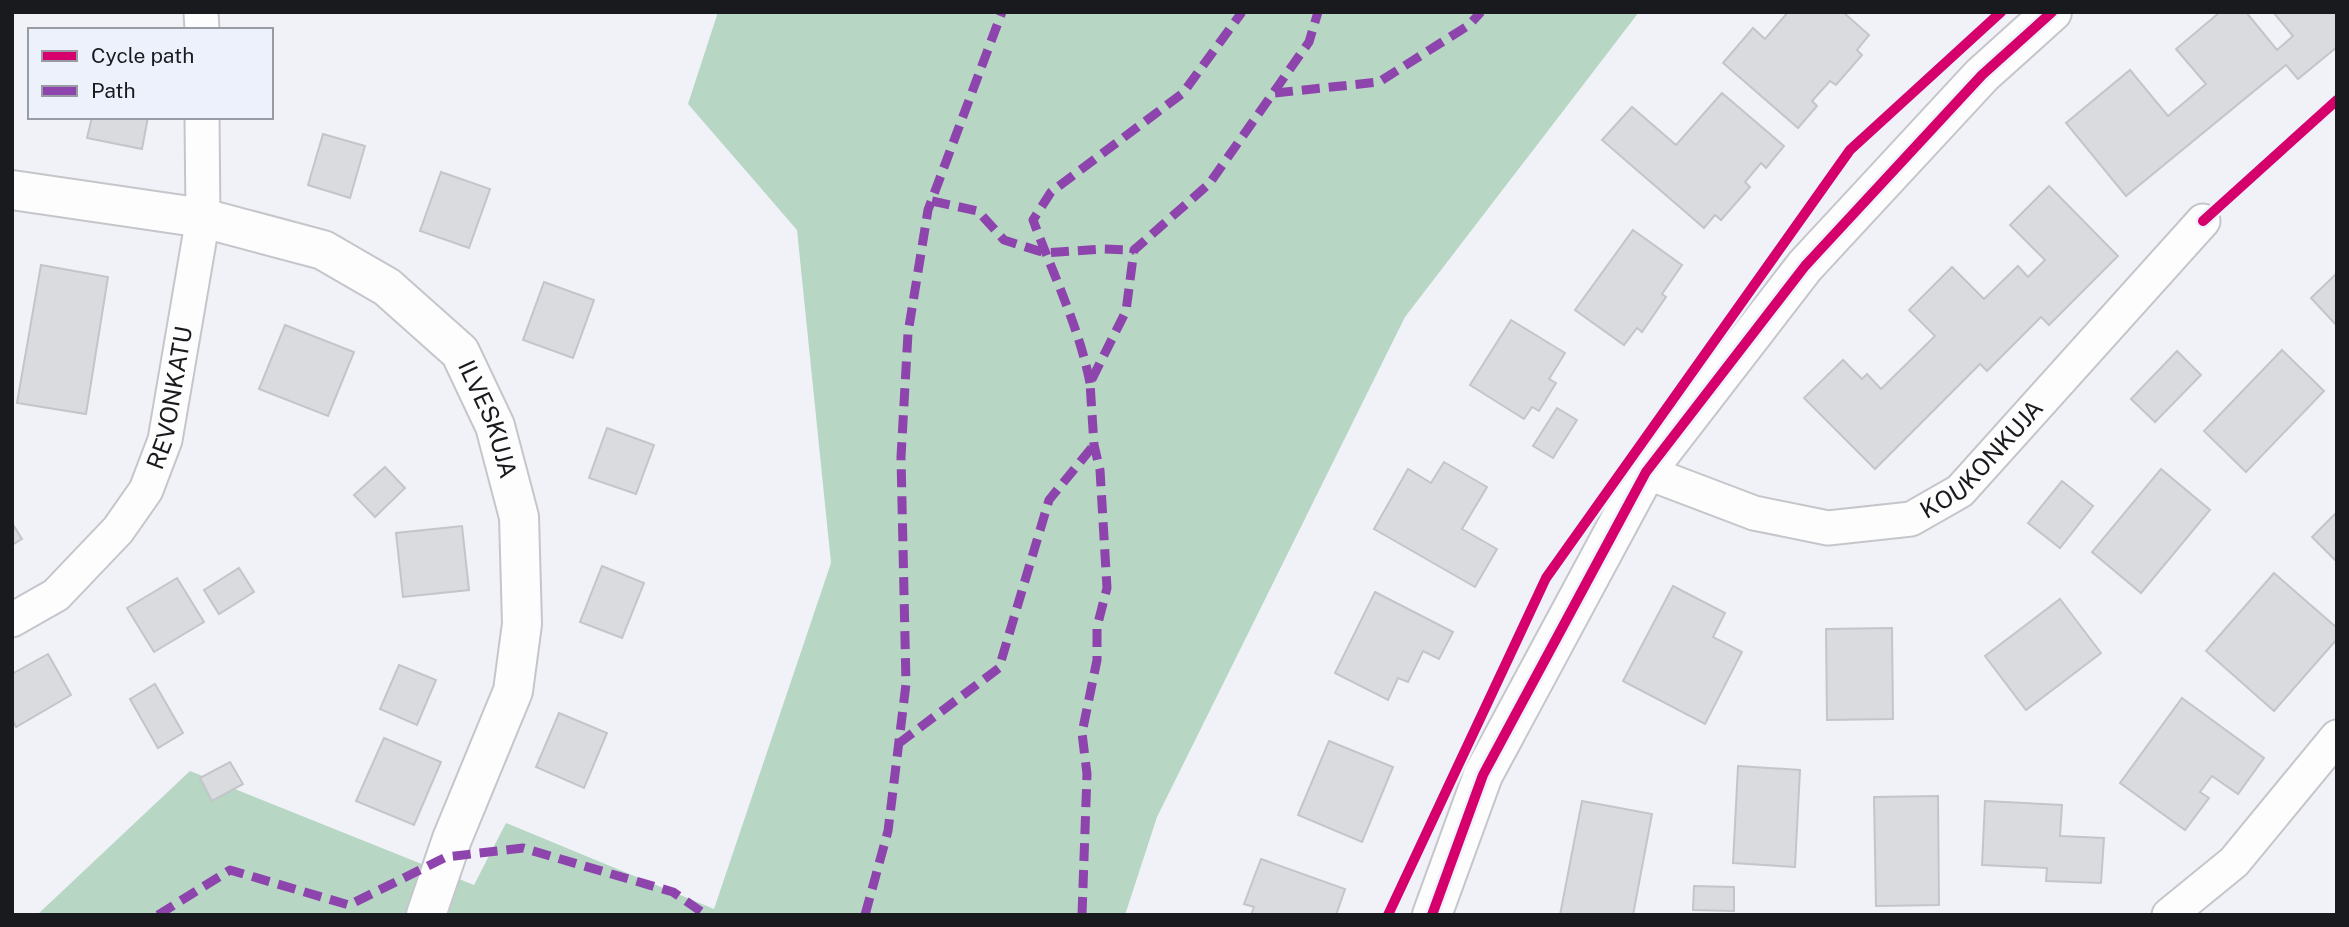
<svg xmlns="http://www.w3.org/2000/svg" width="2349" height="927" font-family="'Public Sans',sans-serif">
<rect width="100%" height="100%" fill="#f0f2f8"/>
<polygon fill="#b7d6c3" points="718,12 1639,12 1405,317 1157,817 1125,915 37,915 190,771 474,885 506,823 714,909 831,563 797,230 688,104"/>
<g fill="#d9dbdf" stroke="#c3c5c9" stroke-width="2">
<polygon points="1788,12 1843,12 1869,35 1857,50 1862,55 1836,85 1830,81 1812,101 1817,106 1798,128 1723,63 1753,28 1765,39"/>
<polygon points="2220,12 2246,12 2277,50 2293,36 2273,12 2337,12 2337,47 2298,79 2286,65 2126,196 2066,123 2130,70 2168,116 2206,84 2176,49"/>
<polygon points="1722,93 1784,146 1766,168 1761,163 1745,182 1750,187 1721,220 1715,215 1704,228 1602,140 1632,107 1676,145"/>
<polygon points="92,117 148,117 142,149 87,138"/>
<polygon points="323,134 365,146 350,198 308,185"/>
<polygon points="441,172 490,189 469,248 420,231"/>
<polygon points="2049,186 2118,256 2049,325 2041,317 1987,371 1980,364 1875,469 1804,398 1843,360 1862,379 1867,374 1881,389 1935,336 1909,310 1952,267 1984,299 2018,266 2028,277 2045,260 2010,225"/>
<polygon points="1633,230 1682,265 1662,294 1666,297 1642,332 1637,328 1624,345 1575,310"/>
<polygon points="41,265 108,277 86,414 17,403"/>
<polygon points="2337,273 2337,326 2311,298"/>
<polygon points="544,282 594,300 573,358 523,340"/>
<polygon points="1511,320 1565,353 1549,379 1556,383 1539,411 1532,407 1524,419 1470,385"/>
<polygon points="285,325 354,352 328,416 259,389"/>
<polygon points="2282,350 2324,391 2246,472 2204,431"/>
<polygon points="2177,351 2201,375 2155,422 2131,399"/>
<polygon points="1557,408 1577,420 1553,458 1533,446"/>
<polygon points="607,428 654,445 636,494 589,478"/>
<polygon points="1444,462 1487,487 1462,529 1497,549 1475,587 1374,529 1408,469 1431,483"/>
<polygon points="385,467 405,488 375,517 354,495"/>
<polygon points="2161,469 2210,510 2141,593 2092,552"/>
<polygon points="2062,481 2093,506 2060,548 2028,523"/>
<polygon points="2337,512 2337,562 2312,537"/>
<polygon points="12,523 22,539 12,545"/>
<polygon points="462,526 469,590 403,597 396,533"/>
<polygon points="602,566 644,583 622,638 580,622"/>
<polygon points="239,568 254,592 219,614 204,590"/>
<polygon points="2274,573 2337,628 2337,639 2274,711 2206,651"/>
<polygon points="177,578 204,622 154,652 127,608"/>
<polygon points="1673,586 1725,613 1713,637 1742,652 1705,724 1623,681"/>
<polygon points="1375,592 1453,632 1439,659 1423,651 1408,682 1398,678 1388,700 1335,673"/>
<polygon points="2060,599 2101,653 2026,710 1985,656"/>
<polygon points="1892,628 1893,719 1827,720 1826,629"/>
<polygon points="48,654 71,695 16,727 12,719 12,674"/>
<polygon points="399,665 436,680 417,725 380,709"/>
<polygon points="155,684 183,733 158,748 130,699"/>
<polygon points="2182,698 2264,758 2238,794 2212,776 2200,792 2209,798 2185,830 2120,783"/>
<polygon points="559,713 607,733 584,788 536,767"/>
<polygon points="384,738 441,762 414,825 356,801"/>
<polygon points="1329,741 1393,767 1362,842 1298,815"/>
<polygon points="230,762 243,784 212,801 200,778"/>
<polygon points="1738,766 1800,770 1795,867 1733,863"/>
<polygon points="1938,796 1939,905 1876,906 1874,797"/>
<polygon points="1582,801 1652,814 1633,915 1560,915"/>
<polygon points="1985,801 2062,805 2060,836 2104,838 2101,883 2046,881 2047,868 1982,865"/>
<polygon points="1261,859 1345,889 1336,915 1251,915 1254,907 1244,904"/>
<polygon points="1694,886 1734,887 1734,911 1693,910"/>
</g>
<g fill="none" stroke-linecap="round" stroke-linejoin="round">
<defs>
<g id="minor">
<polyline points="201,12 202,30"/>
<path id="s1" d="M1646,472L1754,513L1828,528L1911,519L1960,491L2203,221"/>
<path id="s2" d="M12,620L56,595L118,530L146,490L165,440L203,218L202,117"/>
<polyline points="2169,915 2234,862 2337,737"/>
</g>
<g id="tertiary">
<path id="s3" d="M12,190L203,218L323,250L387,287L460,352L495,426L519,517L522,624L513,691L452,839L426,915"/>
<polyline points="1432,915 1483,775 1646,472 1805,266 1982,75 2052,12"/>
</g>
</defs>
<use href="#minor" stroke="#c5c6ca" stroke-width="37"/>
<use href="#tertiary" stroke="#c5c6ca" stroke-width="42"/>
<use href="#minor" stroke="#fdfdfe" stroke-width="33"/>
<use href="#tertiary" stroke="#fdfdfe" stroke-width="38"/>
<g stroke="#8e44ad" stroke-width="9" stroke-dasharray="18 9" stroke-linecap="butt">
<polyline points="1275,93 1379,82 1469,25 1481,12"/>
<polyline points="932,201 978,211 1004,240 1045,253 1102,249 1134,250"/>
<path d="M1090,383C1079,327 1053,274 1033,220L1051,192L1183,93L1242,12"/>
<polyline points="898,744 999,668 1049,500 1094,445"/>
<polyline points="158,915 230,870 349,905 446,857 523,848 673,892 706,915"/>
<polyline points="865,915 888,831 906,684 901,457 908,333 928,210 1002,12"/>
<polyline points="1082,915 1087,774 1082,733 1097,660 1097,627 1107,588 1100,470 1094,445 1090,383 1126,311 1134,250 1209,184 1309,42 1318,12"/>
</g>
<defs>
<g id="cycleway">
<polyline points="2203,221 2337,100"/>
<polyline points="1388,915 1546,578 1850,150 2001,12"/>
<polyline points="1432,915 1483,775 1646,472 1805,266 1982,75 2052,12"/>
</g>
</defs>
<use href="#cycleway" stroke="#ecf1fb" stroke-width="15"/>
<use href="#cycleway" stroke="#d6006c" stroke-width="10"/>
</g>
<g text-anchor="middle" stroke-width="5" stroke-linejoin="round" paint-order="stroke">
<g font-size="24" fill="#191a1e" stroke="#ecf1fb">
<text dy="8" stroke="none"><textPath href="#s2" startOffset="285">REVONKATU</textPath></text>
<text dy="8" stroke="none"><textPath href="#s3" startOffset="562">ILVESKUJA</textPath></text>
<text dy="8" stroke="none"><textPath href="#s1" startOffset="368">KOUKONKUJA</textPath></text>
</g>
</g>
<rect width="2349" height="927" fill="none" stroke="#191a1e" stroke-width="28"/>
<rect x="28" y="28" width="245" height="91" fill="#ecf1fb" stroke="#989ba3" stroke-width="2"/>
<rect x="42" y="51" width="35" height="10" fill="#d6006c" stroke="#989ba3" stroke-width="2"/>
<text x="91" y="63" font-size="21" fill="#191a1e">Cycle path</text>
<rect x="42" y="86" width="35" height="10" fill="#8e44ad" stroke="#989ba3" stroke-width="2"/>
<text x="91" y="98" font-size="21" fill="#191a1e">Path</text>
</svg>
